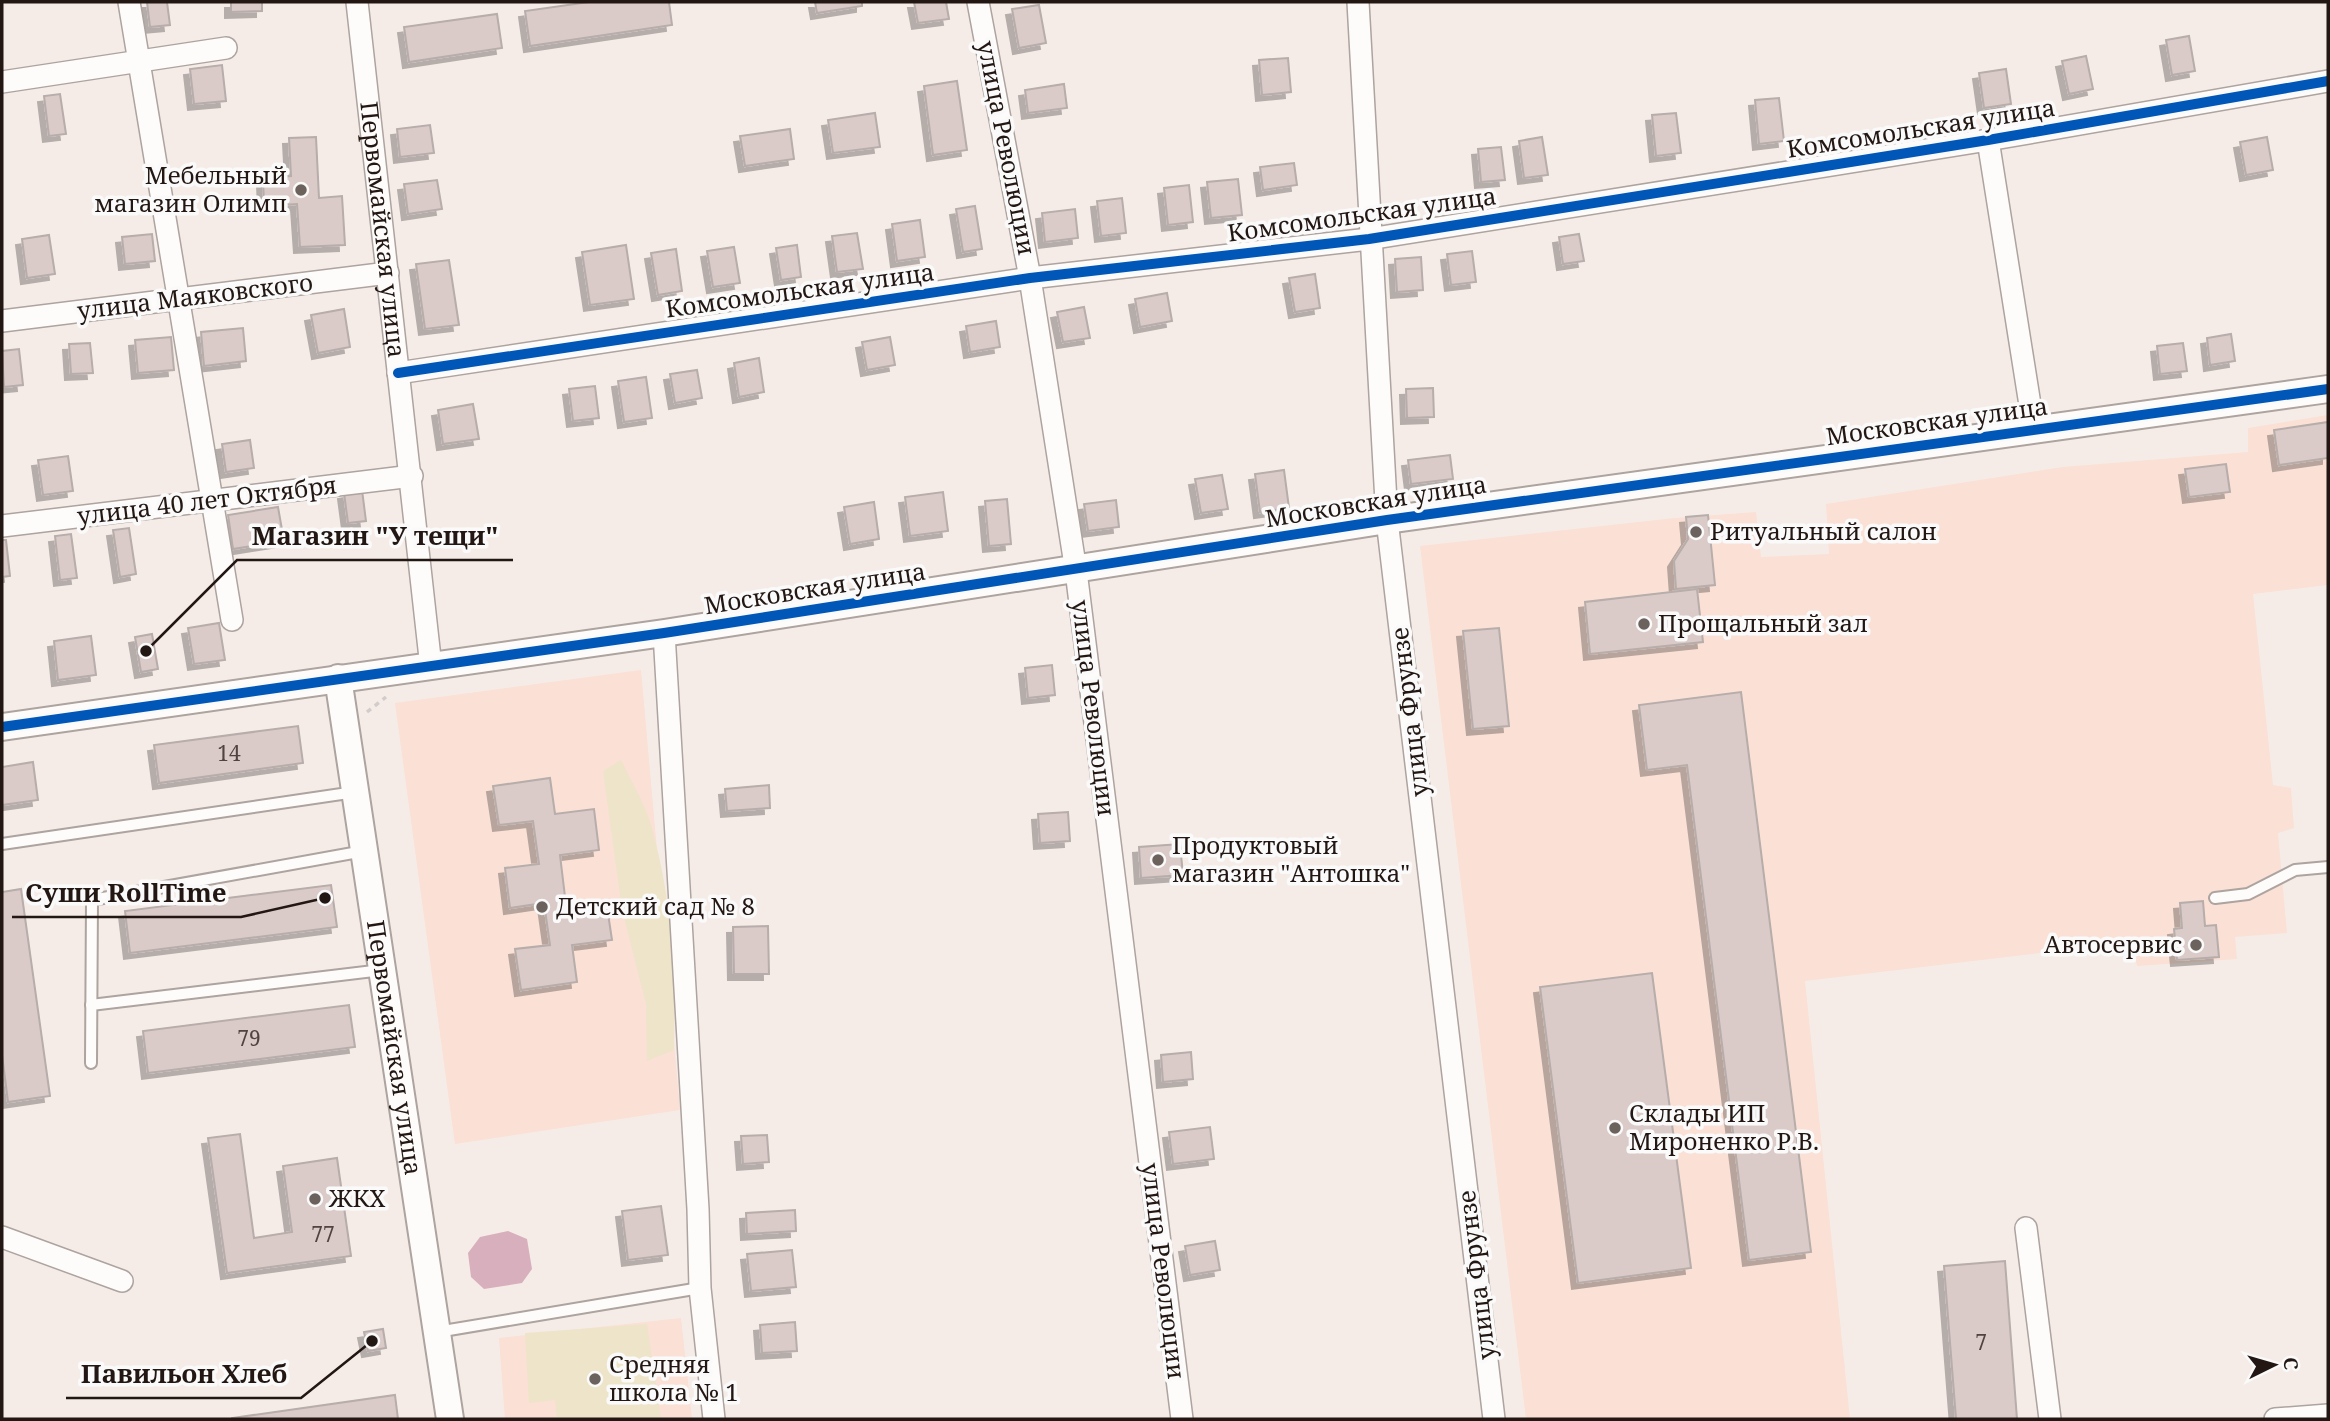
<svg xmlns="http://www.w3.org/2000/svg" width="2330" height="1421" font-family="'Noto Serif',serif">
<defs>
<filter id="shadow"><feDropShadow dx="-6" dy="6" stdDeviation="0" flood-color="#0004"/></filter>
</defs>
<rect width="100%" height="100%" fill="#f6ece7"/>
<g fill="#fae0d5">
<polygon points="2328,415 2328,585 2253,594 2273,785 2291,788 2294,828 2278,833 2287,933 2235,937 2237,959 2137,966 2132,942 1805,981 1850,1419 1526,1419 1420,546 1675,518 1756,512 1761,557 1829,554 1826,504 2063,467 2248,452 2248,428"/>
<polygon points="641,670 680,1110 455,1144 395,703"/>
<polygon points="681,1318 692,1419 505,1419 499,1338"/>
</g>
<g fill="#eee4c9">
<path d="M621,760C630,779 642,799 649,819C672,892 676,974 674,1050L647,1061L646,1004L622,909L603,771Z"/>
<polygon points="647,1324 661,1419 557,1419 555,1400 529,1403 525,1333"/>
</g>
<polygon fill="#d8afbd" points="508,1231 527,1239 532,1269 522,1283 484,1289 471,1277 468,1253 480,1237"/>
<g fill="#dacac8" stroke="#b7adaa" stroke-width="2" filter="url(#shadow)">
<polygon points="147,2 167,2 170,25 150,27"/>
<polygon points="231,2 262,2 262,11 231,12"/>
<polygon points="589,2 669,2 672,25 530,46 525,11"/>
<polygon points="815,2 862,2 862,6 817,13"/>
<polygon points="914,2 946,2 949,19 918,23"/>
<polygon points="1039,5 1046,43 1019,48 1012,9"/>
<polygon points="497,14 502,48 409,62 404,27"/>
<polygon points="2189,36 2195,71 2172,75 2166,40"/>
<polygon points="2086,56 2093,89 2069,94 2062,61"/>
<polygon points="1288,58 1291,92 1262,95 1259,60"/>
<polygon points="222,65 226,101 194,104 190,69"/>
<polygon points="2006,69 2011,104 1984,108 1979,73"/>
<polygon points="957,81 967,150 933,155 924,86"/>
<polygon points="1064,84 1067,108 1028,113 1025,90"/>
<polygon points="60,94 66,134 49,136 44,96"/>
<polygon points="1779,98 1784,141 1759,144 1755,100"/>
<polygon points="875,113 880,147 833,153 828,120"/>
<polygon points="1676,113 1681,153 1656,156 1652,115"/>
<polygon points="430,125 434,153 400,157 397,129"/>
<polygon points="790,129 794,159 745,166 740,136"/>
<polygon points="316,137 319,198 342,196 345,245 300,247 297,204 264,206 263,178 291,176 289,138"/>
<polygon points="1542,137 1548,175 1524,178 1519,141"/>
<polygon points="2267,137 2273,170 2246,175 2240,142"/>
<polygon points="1501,147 1505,180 1481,182 1478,149"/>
<polygon points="1294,163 1297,185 1263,190 1260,167"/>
<polygon points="1238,179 1242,215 1211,218 1207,182"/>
<polygon points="437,180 442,209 408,214 404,184"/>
<polygon points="1189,185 1193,222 1168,225 1164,188"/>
<polygon points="1122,198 1126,233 1101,236 1097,201"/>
<polygon points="975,206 982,249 963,252 956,209"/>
<polygon points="1075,209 1078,238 1045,242 1042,213"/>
<polygon points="920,220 925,257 897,261 892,224"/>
<polygon points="857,233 863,269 837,272 832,236"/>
<polygon points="152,234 155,261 125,264 122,237"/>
<polygon points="1579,234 1584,261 1563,264 1559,237"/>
<polygon points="49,235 55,274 27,278 22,239"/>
<polygon points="626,245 634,299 590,305 582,252"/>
<polygon points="797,245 801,277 781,280 776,248"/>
<polygon points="734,247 740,283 713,287 707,251"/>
<polygon points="676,249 682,291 658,295 651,253"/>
<polygon points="1472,251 1476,282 1451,285 1447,254"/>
<polygon points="1421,257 1423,290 1397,292 1395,259"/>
<polygon points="449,260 459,325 425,329 416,264"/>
<polygon points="1315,274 1320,308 1295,312 1289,278"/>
<polygon points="1167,293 1172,321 1140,327 1135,299"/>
<polygon points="1084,307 1090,338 1063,342 1057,312"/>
<polygon points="344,309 350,347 318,353 311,315"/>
<polygon points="996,321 1000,347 970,352 966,326"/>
<polygon points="243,328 246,361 204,366 201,332"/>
<polygon points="2231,334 2235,361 2210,365 2207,338"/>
<polygon points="171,337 174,370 138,373 135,340"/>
<polygon points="890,337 895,365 867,370 862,342"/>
<polygon points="90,343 93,373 71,374 69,344"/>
<polygon points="2183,343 2187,371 2160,374 2157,346"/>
<polygon points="19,349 23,385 4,387 2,351"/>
<polygon points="759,358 764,392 739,397 734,363"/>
<polygon points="697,370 702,398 675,403 670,374"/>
<polygon points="646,377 652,418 624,422 618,381"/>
<polygon points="595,386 599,418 573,421 569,389"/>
<polygon points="1433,388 1434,417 1407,418 1406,389"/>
<polygon points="473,404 479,439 443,444 438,410"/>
<polygon points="2328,422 2328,458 2279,465 2274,430"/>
<polygon points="250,440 254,468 226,472 222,444"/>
<polygon points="1450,455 1453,479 1411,484 1408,460"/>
<polygon points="68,456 73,491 43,495 38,460"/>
<polygon points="2226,464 2230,492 2189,497 2185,469"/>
<polygon points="1284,470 1289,508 1260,512 1255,474"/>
<polygon points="1222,475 1228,509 1201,513 1195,479"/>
<polygon points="362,490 366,521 348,523 344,493"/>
<polygon points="943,492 948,531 910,536 905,497"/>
<polygon points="1007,499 1011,544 989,546 985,501"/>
<polygon points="1116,500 1119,527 1088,531 1084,504"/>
<polygon points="874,502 879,539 850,544 844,507"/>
<polygon points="278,507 284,541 233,549 228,515"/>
<polygon points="1708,515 1715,585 1676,589 1674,561 1688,539 1686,517"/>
<polygon points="129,528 136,574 120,577 113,530"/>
<polygon points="71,534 77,578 60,580 55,536"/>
<polygon points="2,540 6,540 10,576 2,577"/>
<polygon points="1697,589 1703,642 1590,654 1585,602"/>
<polygon points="219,623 225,660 194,664 188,628"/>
<polygon points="1499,628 1509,726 1473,729 1463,631"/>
<polygon points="152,634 158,669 141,672 135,637"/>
<polygon points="91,636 96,675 58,680 54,641"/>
<polygon points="1052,665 1055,695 1028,698 1025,668"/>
<polygon points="1741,692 1811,1252 1749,1260 1687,765 1647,770 1639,705"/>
<polygon points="298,726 303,763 159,783 154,745"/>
<polygon points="33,762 38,800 2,805 2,767"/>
<polygon points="550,778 555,814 594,809 599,850 560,855 566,905 606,900 612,940 572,945 577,982 521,990 515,949 550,945 544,903 510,908 505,868 539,864 533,821 499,825 493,786"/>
<polygon points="769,785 770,808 727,811 725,789"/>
<polygon points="1068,812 1070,841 1040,843 1038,814"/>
<polygon points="1180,844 1183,875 1141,878 1139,847"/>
<polygon points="331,885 337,927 130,953 125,911"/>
<polygon points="21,889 50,1096 8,1102 2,1055 2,892"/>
<polygon points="2203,901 2205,926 2216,925 2219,957 2177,960 2174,929 2182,928 2180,903"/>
<polygon points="768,926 769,974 734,974 733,927"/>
<polygon points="1652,973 1691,1268 1578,1283 1540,987"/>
<polygon points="349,1005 355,1047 148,1073 143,1031"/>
<polygon points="1191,1052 1193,1079 1163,1082 1161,1055"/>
<polygon points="1210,1127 1214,1159 1173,1164 1169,1132"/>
<polygon points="240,1134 254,1238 292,1232 283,1166 337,1158 351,1256 227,1273 208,1138"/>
<polygon points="767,1135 769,1162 743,1164 741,1136"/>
<polygon points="661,1206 668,1255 628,1260 622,1211"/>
<polygon points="795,1210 796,1231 747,1234 746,1213"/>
<polygon points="1215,1241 1220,1270 1190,1275 1185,1246"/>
<polygon points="792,1250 796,1287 751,1291 747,1254"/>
<polygon points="2005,1261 2017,1419 1956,1419 1944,1266"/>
<polygon points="795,1322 797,1351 762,1353 760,1325"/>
<polygon points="383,1329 386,1348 368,1351 364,1332"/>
<polygon points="395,1395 398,1419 232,1419 232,1418"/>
</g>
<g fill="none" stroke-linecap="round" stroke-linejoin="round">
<defs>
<g id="service">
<polyline points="2,844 355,792"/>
<polyline points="2215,898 2248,894 2295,870 2328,867"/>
<polyline points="91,1005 382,970"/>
<polyline points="91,1063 92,900 364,851"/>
<polyline points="437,1332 700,1288"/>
</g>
<g id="minor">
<polyline points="129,2 232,620"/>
<path id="s1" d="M357,2L431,667"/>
<polyline points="978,2 1030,278 1076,571 1182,1419"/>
<polyline points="1358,2 1387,520 1494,1419"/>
<polyline points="2,82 226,48"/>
<polyline points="1988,140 2034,430"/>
<polyline points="2,321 388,273"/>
<polyline points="398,373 1030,278 1369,239 1988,140 2328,81"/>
<polyline points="2,526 412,476"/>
<polyline points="664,633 698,1209 700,1288 714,1419"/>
<polyline points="2026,1228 2050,1419"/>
<polyline points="2,1237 122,1281"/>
<polyline points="2275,1419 2328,1415"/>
</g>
<g id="tertiary">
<path id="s2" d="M338,678L450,1419"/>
<polyline points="2,727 664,633 1387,520 2328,389"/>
</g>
</defs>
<use href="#service" stroke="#ada39f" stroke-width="14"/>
<use href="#minor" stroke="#ada39f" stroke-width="24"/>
<use href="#tertiary" stroke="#ada39f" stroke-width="30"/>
<polyline stroke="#d1cdcb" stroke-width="3.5" stroke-dasharray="5 5" stroke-linecap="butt" points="367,712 386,697"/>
<use href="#service" stroke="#fefcfb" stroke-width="10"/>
<use href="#minor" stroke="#fefcfb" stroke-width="21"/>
<use href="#tertiary" stroke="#fefcfb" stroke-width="26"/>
<defs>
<g id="cycleway">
<polyline points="398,373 1030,278 1369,239 1988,140 2328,81"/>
<polyline points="2,727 664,633 1387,520 2328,389"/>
</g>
</defs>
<use href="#cycleway" stroke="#fafafa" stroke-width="15"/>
<use href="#cycleway" stroke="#0057b8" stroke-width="10"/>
</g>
<g fill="#6c625d" stroke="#fafafa" stroke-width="2.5">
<circle cx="301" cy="190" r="7"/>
<circle cx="1696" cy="532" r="7"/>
<circle cx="1644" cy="624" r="7"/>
<circle cx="1158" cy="860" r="7"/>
<circle cx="542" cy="907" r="7"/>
<circle cx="2196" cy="945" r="7"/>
<circle cx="1615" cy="1128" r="7"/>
<circle cx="315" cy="1199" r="7"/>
<circle cx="595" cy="1379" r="7"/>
</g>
<g text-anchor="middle" stroke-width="7" stroke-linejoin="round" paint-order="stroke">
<g font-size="21" fill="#504440">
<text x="229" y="761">14</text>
<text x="249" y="1046">79</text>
<text x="323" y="1242">77</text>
<text x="1981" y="1350">7</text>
</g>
<g font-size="24" fill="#221713" stroke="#fafafa">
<text transform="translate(1921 129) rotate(-9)" y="8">Комсомольская улица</text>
<text transform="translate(1006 148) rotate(79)" y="8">улица Революции</text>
<text transform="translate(1362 215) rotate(-8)" y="8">Комсомольская улица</text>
<text dy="8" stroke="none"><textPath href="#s1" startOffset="229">Первомайская улица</textPath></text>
<text transform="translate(800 291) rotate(-8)" y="8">Комсомольская улица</text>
<text transform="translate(195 297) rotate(-7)" y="8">улица Маяковского</text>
<text transform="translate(1937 422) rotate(-8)" y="8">Московская улица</text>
<text transform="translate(207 501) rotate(-7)" y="8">улица 40 лет Октября</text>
<text transform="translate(1376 502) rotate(-9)" y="8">Московская улица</text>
<text transform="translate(815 589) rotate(-9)" y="8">Московская улица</text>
<text transform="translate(1093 708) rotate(83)" y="8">улица Революции</text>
<text transform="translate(1410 712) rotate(-97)" y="8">улица Фрунзе</text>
<text dy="8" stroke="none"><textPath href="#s2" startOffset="374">Первомайская улица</textPath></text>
<text transform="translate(1163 1271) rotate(83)" y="8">улица Революции</text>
<text transform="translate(1477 1275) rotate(-97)" y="8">улица Фрунзе</text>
</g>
<g font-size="24" fill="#221713" stroke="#fafafa" text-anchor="start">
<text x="287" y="184" text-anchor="end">Мебельный<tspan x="287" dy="28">магазин Олимп</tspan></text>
<text x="1710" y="540">Ритуальный салон</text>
<text x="1658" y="632">Прощальный зал</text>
<text x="1172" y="854">Продуктовый<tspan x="1172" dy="28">магазин "Антошка"</tspan></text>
<text x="556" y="915">Детский сад № 8</text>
<text x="2182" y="953" text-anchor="end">Автосервис</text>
<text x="1629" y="1122">Склады ИП<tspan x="1629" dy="28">Мироненко Р.В.</tspan></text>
<text x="329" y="1207">ЖКХ</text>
<text x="609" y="1373">Средняя<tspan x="609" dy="28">школа № 1</tspan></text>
</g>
</g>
<path fill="none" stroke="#221713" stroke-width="2.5" d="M146 651L237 560H513M325 898L241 917H12M372 1341L301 1398H66"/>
<g fill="#221713" stroke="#fafafa" stroke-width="2.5">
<circle cx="146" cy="651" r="7"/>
<circle cx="325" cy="898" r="7"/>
<circle cx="372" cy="1341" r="7"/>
</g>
<g font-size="26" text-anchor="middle" font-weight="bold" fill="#221713" stroke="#fafafa" stroke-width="7" stroke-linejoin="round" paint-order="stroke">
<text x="375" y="545">Магазин "У тещи"</text>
<text x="126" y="902">Суши RollTime</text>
<text x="184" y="1383">Павильон Хлеб</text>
</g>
<rect width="2330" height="1421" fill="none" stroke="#221713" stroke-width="7"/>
<g transform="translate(2274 1365) rotate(85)" stroke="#fafafa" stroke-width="5" paint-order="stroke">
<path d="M0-5L12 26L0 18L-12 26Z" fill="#221713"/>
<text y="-10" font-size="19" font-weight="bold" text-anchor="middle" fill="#221713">С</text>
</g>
</svg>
